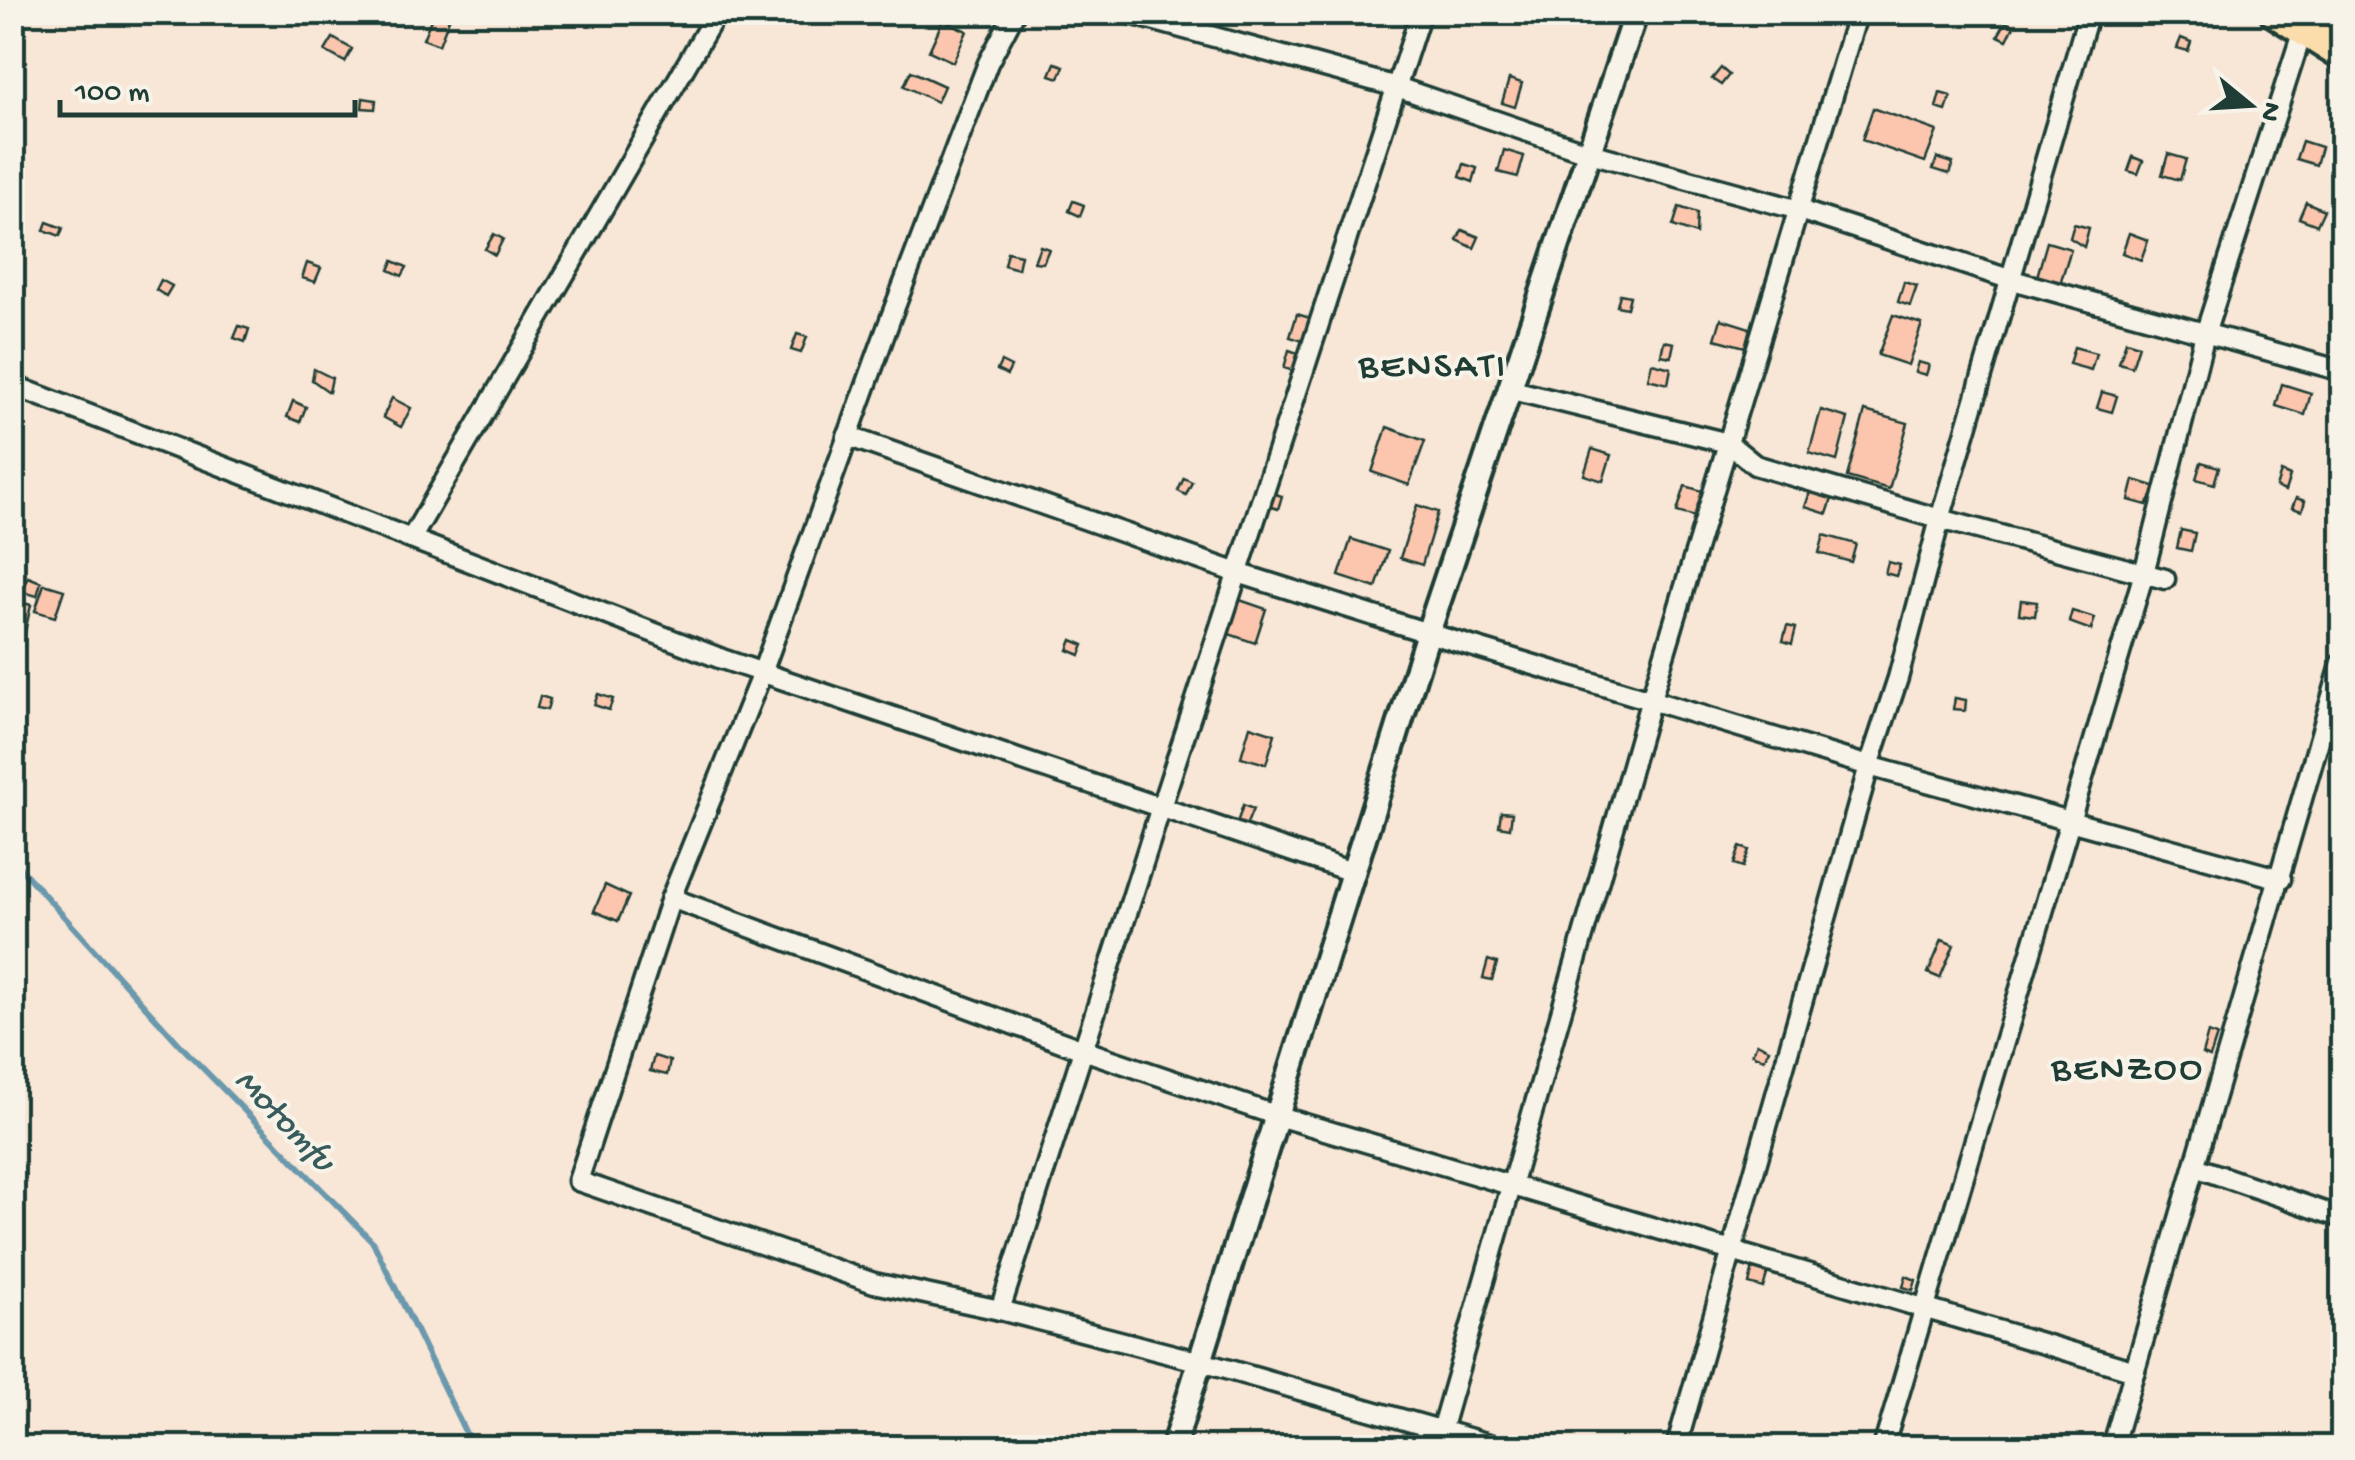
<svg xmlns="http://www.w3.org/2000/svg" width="2355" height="1460" font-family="'Gochi Hand',sans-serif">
<rect width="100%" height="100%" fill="#f8e6d6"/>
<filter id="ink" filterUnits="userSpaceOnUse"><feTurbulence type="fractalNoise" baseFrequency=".01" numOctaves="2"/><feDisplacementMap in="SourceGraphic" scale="20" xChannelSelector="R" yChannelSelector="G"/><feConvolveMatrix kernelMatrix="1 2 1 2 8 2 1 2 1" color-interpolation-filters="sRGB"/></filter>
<g filter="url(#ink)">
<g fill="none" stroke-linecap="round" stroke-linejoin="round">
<polyline stroke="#6b98ac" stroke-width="6" points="12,859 181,1046 373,1242 473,1448"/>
</g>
<g fill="#fbc6ad" stroke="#1f3d34" stroke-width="2.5">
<polygon points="434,12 449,19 439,45 423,39"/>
<polygon points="964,12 999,12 991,22"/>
<polygon points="943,20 967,31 953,62 929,51"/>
<polygon points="2006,22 2014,26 2007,40 1998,36"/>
<polygon points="333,38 352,49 345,62 325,51"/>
<polygon points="2181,38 2191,42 2188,51 2177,48"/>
<polygon points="1055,63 1064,66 1059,78 1050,75"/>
<polygon points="1721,68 1729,75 1721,85 1712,79"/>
<polygon points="911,71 944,86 937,102 904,86"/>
<polygon points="1509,79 1522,83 1515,107 1502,103"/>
<polygon points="1940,93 1951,96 1946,111 1936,108"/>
<polygon points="363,98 376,100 375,109 362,108"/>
<polygon points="1873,108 1937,131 1925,162 1862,140"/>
<polygon points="2302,141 2321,147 2316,165 2296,159"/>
<polygon points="1504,150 1524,156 1518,177 1498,172"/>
<polygon points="2168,154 2186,159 2180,180 2162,175"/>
<polygon points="2133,157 2143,161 2138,174 2128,171"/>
<polygon points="1937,158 1953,163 1949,174 1933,169"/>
<polygon points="1464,164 1477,168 1473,182 1460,177"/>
<polygon points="1073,201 1084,205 1080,216 1069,211"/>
<polygon points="2306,202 2324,210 2317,225 2299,218"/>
<polygon points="1679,207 1697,213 1696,234 1673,226"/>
<polygon points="47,222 63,228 60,236 44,230"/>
<polygon points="2074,224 2089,228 2084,247 2070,238"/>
<polygon points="1462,230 1479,237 1474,248 1457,240"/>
<polygon points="2129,233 2148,240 2141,260 2122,253"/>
<polygon points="494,234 503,239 495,255 485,249"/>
<polygon points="2047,242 2071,249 2059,287 2036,280"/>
<polygon points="1040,246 1049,249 1043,263 1034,262"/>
<polygon points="1007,252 1021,255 1018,269 1004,265"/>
<polygon points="393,261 407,267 402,276 389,270"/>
<polygon points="307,263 321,268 315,282 302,278"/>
<polygon points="161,280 172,286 166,296 156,290"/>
<polygon points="1904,282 1917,286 1910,306 1898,302"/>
<polygon points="1620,294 1630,296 1627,308 1617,306"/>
<polygon points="1297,314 1310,318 1303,341 1290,337"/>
<polygon points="1893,315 1922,324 1908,365 1878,355"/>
<polygon points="1721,319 1750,328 1745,347 1715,339"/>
<polygon points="239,326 249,329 245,342 234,338"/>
<polygon points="797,334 807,337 801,353 791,350"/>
<polygon points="1664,341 1674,343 1671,357 1661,355"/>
<polygon points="2126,341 2139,345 2132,367 2119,363"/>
<polygon points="2074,347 2096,353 2091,370 2069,364"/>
<polygon points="1289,350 1304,355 1299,373 1284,368"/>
<polygon points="1001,362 1011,367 1007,375 997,370"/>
<polygon points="1918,362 1929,365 1926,375 1915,372"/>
<polygon points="1652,363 1671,368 1668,384 1648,379"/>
<polygon points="314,369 332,378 329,392 312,380"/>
<polygon points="2282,384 2311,393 2305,415 2276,406"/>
<polygon points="2102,392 2117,396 2112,412 2097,408"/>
<polygon points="392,398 411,408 401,427 383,417"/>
<polygon points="293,401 306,407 300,422 287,417"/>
<polygon points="1821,410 1848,418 1837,461 1809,453"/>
<polygon points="1865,411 1908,423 1889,489 1847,477"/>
<polygon points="1387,427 1425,441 1409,485 1372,472"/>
<polygon points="1592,449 1611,455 1603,481 1584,475"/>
<polygon points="2201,462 2219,467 2214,484 2196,479"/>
<polygon points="2281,472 2290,476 2285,491 2276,487"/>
<polygon points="1184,478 1192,482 1186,495 1178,491"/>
<polygon points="2134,480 2157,487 2147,505 2129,500"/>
<polygon points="1685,486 1706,492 1699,518 1677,512"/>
<polygon points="1810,492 1832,499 1827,514 1805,507"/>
<polygon points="1272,493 1282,496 1278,509 1268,506"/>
<polygon points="2296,498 2305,501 2302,511 2292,508"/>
<polygon points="1417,505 1438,512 1422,565 1400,558"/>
<polygon points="2181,530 2195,533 2191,551 2177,548"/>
<polygon points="1824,535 1856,544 1851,562 1819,553"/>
<polygon points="1351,539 1388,551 1376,588 1339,576"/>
<polygon points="1888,562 1900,565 1896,576 1885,573"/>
<polygon points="28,577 41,582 37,596 23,592"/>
<polygon points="44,584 64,590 55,617 35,611"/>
<polygon points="1237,599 1266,609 1255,643 1226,633"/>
<polygon points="12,600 31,605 21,650 12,648"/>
<polygon points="2021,600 2037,602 2035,616 2019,614"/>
<polygon points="2072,611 2095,618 2091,630 2069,622"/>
<polygon points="1787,626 1796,628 1792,644 1783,641"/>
<polygon points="1072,640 1084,645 1080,655 1068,650"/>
<polygon points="598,694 613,699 609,710 594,705"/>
<polygon points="540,696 550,699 547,710 537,708"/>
<polygon points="1955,698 1966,700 1965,711 1953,710"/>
<polygon points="1250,726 1275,734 1266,764 1241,757"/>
<polygon points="1243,805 1253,809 1246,826 1237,823"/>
<polygon points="1501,812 1512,813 1510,828 1499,826"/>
<polygon points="1740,847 1749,850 1743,867 1734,864"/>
<polygon points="605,885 629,896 618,921 594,911"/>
<polygon points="1942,940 1954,945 1940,978 1928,973"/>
<polygon points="1488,960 1497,963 1492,980 1483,978"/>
<polygon points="2208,1033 2217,1036 2210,1057 2202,1054"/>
<polygon points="1757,1043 1769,1049 1764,1059 1752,1054"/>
<polygon points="654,1056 670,1061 667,1075 650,1071"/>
<polygon points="1754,1263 1769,1268 1763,1288 1749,1284"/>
<polygon points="1906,1276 1916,1280 1913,1290 1903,1287"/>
</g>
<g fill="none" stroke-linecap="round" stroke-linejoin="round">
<defs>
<g id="minor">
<polyline points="1015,12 988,63 891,317 762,673 671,898 578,1181 874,1283 1000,1310 1201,1362 1503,1448"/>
<polyline points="1123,12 1397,87 1590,153 1799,210 2012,280 2342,371"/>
<polyline points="12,385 722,659 1355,873"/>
<polyline points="1512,390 1728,443 1755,465 1940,519 2165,579"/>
<polyline points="847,436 1238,573 1428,633 1869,766 2281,879"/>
<polyline points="411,539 717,12"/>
<polyline points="671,898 1083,1050 1278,1116 2135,1371"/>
<polyline points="2195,1167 2342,1218"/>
<polyline points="1000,1310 1161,807 1421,12"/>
<polyline points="1436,1448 1651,699 1858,12"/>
<polyline points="1676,1448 1869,766 1898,678 1940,519 2089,12"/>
<polyline points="1883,1448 2144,573 2205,334 2303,30"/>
<polyline points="2112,1448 2342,662"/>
</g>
<polyline id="tertiary" points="1173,1448 1428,633 1636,12"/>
<polyline id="trunk" points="2276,12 2342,54"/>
</defs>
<use href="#minor" stroke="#1f3d34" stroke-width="25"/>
<use href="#tertiary" stroke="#1f3d34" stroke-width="30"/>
<use href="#trunk" stroke="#1f3d34" stroke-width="38"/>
<use href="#minor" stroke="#f7f3e8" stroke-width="18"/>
<use href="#tertiary" stroke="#f7f3e8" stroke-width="22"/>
<use href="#trunk" stroke="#fbdcab" stroke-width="30"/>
</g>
</g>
<g text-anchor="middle" stroke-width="8" stroke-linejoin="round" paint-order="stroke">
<g font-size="35" font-style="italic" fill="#385b5c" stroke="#f7f3e8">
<text transform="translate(287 1118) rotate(46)" y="12">Motomfu</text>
</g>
<g font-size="38" letter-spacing="2.5" fill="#1f3d34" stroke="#f7f3e8">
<text x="1433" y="375">BENSATI</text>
<text x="2128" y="1078">BENZOO</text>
</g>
</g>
<rect width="2355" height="1460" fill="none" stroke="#f7f3e8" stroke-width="50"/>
<rect x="25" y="25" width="2305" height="1410" fill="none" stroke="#1f3d34" stroke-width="4" filter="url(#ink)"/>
<g transform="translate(2250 105) rotate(108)" stroke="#f7f3e8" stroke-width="8" paint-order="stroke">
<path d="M0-8L18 38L0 25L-18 38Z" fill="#1f3d34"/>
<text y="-15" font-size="28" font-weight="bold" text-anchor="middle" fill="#1f3d34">N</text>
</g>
<path d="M60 100v15h295v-15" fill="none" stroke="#1f3d34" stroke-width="5"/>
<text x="75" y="100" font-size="30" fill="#1f3d34" stroke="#f7f3e8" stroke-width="8" paint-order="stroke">100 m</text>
</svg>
